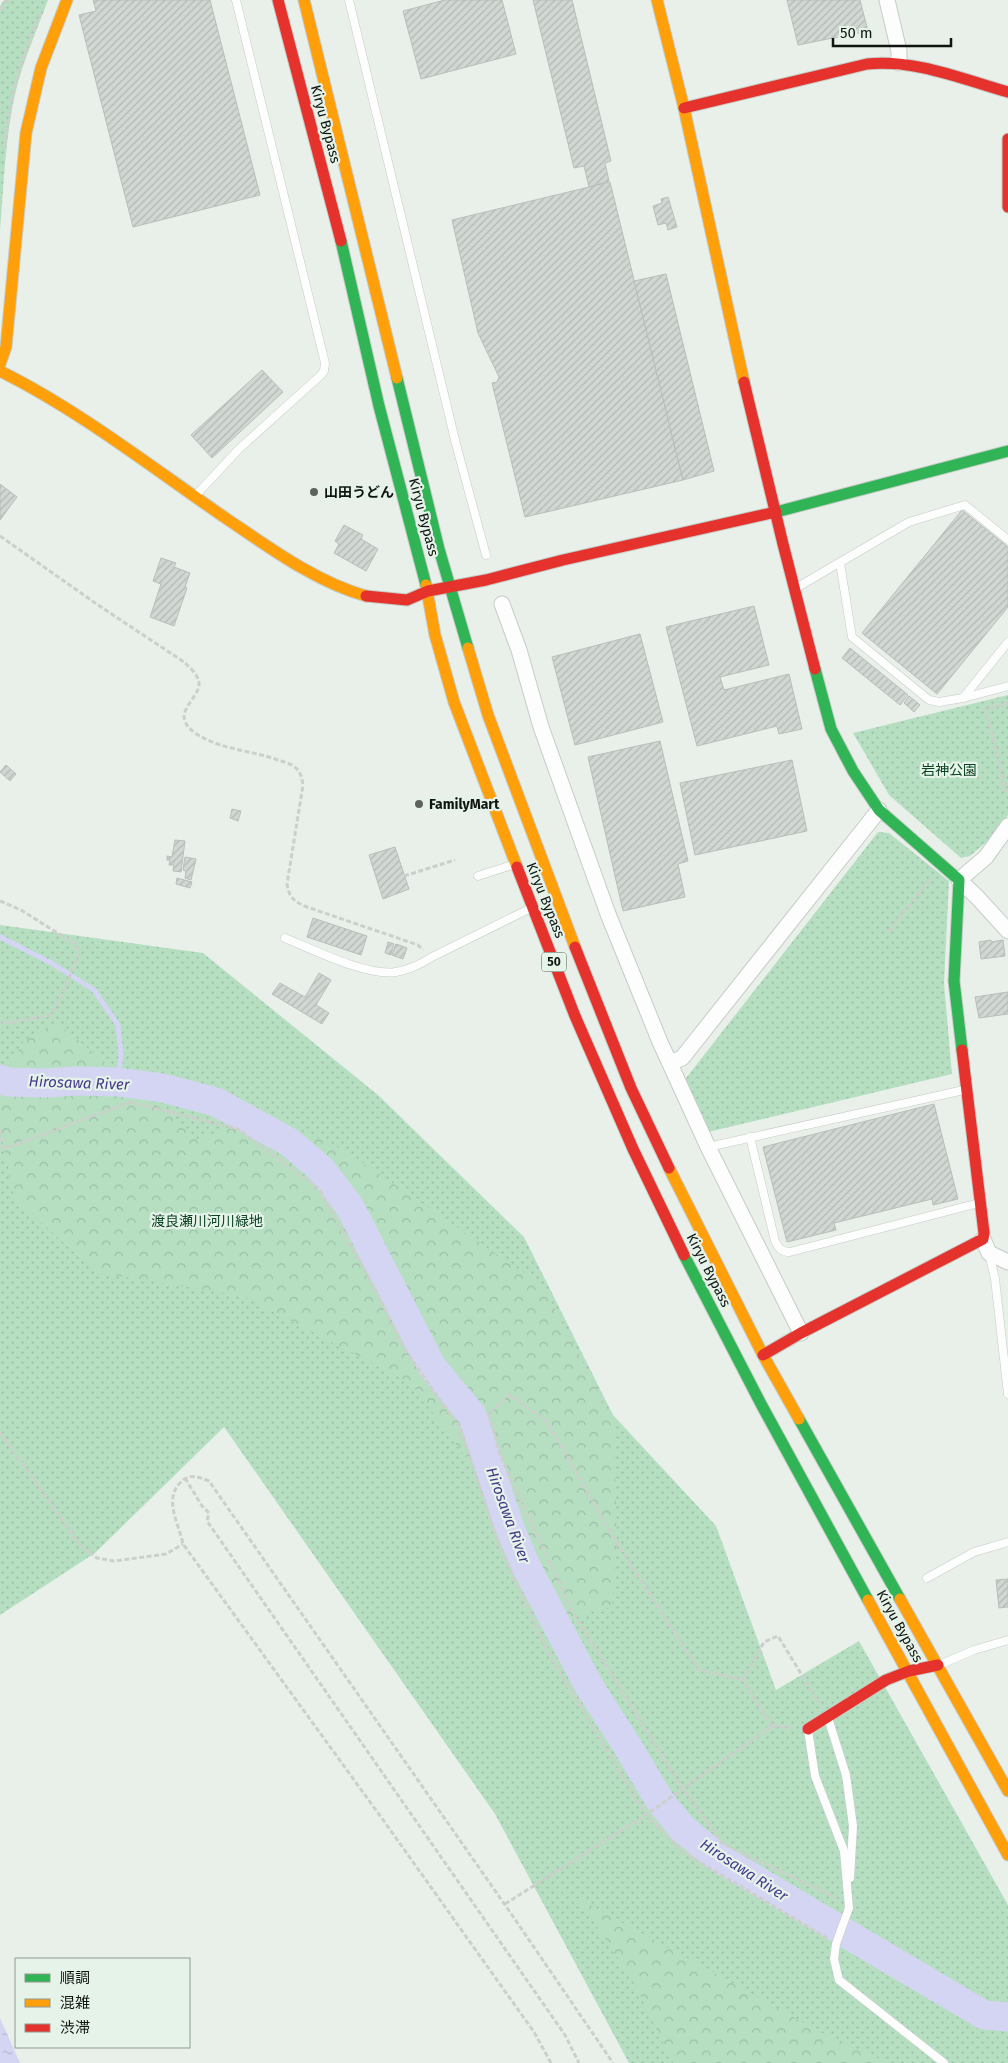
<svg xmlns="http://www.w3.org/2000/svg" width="1008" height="2063" font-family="'Fira Sans','Noto Sans JP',sans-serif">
<defs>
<pattern id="grass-dots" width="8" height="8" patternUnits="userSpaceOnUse" patternTransform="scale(1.25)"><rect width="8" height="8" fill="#b6dfc2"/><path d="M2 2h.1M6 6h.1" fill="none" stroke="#9bbea6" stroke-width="1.8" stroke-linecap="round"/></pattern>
<pattern id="forest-crowns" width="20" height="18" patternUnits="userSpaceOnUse" patternTransform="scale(1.25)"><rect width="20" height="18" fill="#b6dfc2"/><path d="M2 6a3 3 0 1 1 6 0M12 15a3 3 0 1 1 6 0" fill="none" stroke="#9bbea6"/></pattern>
<pattern id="water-ripples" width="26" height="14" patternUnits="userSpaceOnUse" patternTransform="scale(1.25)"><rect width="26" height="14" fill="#d4d5f2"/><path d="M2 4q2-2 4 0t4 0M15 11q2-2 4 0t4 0" fill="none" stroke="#b5b6ce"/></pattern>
<pattern id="building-hatch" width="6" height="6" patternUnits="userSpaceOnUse" patternTransform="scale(1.25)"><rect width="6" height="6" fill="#d1d7d2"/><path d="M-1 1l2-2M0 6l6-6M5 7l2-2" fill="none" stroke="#b2b8b3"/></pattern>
</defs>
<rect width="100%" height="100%" fill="#e9f0ea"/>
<g fill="url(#grass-dots)">
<path d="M4,0H48C37,30 24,59 16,90C5,136 4,184 0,231V6Z"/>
<polygon points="1008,695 1008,815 989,840 970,856 961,858 889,795 853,733"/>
<polygon points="878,832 889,833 949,881 944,983 952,1074 708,1132 683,1082"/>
<polygon points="0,925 203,953 378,1095 524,1237 613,1415 716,1526 776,1690 859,1641 1008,1905 1008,2063 629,2063 495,1814 224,1427 95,1553 0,1615"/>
</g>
<g fill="url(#forest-crowns)">
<polygon points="56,1022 199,1140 266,1111 350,1154 543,1286 614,1422 617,1545 612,1607 560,1620 528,1542 411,1383 243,1296 95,1272 14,1197 0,1129 0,1083 23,1042"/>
<polygon points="556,1887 693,1961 818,2031 889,2063 673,2063 633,1981 587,1911"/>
</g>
<polygon fill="url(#water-ripples)" points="0,2018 20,2063 0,2063"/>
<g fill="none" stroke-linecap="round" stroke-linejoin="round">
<polyline stroke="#d4d5f2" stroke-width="5" points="0,937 53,964 94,990 118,1025 121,1054 118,1082"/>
<polyline stroke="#d4d5f2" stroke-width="29" points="0,1079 7,1082 47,1083 75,1081 118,1082 163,1088 216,1102 289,1142 321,1169 350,1207 432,1367 472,1415 510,1528 526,1566 589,1686 628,1747 660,1801 682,1828 717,1857 984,2015 1008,2017"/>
</g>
<g fill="url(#building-hatch)" stroke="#b9beba">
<polygon points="93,0 210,0 260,195 133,227 79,15 96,11"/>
<polygon points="445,0 502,0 516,54 421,79 403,11"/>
<polygon points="533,0 572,0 611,161 605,163 609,181 589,187 584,166 574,168"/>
<polygon points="787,0 860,0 868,31 798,45"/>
<polygon points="610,182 683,480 525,517 492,383 497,382 499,377 478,333 452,220"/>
<polygon points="668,197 677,227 668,230 666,223 658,225 653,206 662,203 661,199"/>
<polygon points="666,274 714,471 683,480 634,281"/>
<polygon points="262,370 283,392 212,458 191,435"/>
<polygon points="0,484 17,497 0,520"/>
<polygon points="962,510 1008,547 1008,607 937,694 862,633"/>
<polygon points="344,525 363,535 361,539 378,549 366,571 334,553 339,544 335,541"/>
<polygon points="161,558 176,563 174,567 190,573 185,587 187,588 174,626 150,617 161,584 153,581"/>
<polygon points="754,606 769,665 720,677 724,690 789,674 802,729 779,734 777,726 697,746 666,627"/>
<polygon points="640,634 663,722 575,745 552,657"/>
<polygon points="850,648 908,695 900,705 842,658"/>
<polygon points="909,696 920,705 914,712 904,703"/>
<polygon points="660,741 688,861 678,864 685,897 623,911 588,757"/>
<polygon points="792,760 807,831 695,855 680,783"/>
<polygon points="6,765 16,774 10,781 0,772"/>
<polygon points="232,809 241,811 238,821 230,818"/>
<polygon points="175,840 185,841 181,872 173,871 174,865 169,865 170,860 167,860 167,856 172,857"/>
<polygon points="395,847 409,889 383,899 369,855"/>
<polygon points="185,857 196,859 191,880 185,878 186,871 183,870"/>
<polygon points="177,878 192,882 190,888 176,884"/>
<polygon points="313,918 367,936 361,955 307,937"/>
<polygon points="991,940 991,942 1003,940 1005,956 981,959 979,942"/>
<polygon points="388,942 394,944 391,955 385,953"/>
<polygon points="396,944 407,948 403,959 392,955"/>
<polygon points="319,973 331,980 316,1005 329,1013 322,1024 272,994 280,983 305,997"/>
<polygon points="1008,992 1008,1014 979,1018 975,997"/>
<polygon points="934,1104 958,1199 933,1205 932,1199 834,1223 836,1230 787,1242 763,1147"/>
<polygon points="1008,1579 1008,1607 999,1608 996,1580"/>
</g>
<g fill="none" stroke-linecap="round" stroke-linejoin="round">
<defs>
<g id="lane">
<polyline points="349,0 456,444 486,555"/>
<polyline points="196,495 239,449 321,375 324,371 325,363 236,0"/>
<polyline points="840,563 852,637 929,700 939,702 963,698 1008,642"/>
<polyline points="796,588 909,522 965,505 1008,540"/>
<polyline points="963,698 1008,686"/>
<polyline points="478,876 512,865"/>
<path d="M285,938C312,949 368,977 396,972C409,970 421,964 432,957L529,909"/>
<path d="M750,1137L775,1241C779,1249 782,1252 790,1252L979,1203"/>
<polyline points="708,1147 964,1090"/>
<polyline points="989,1253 995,1279 1008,1394"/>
<polyline points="927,1578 974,1552 1008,1542"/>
<polyline points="942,1664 974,1650 1008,1640"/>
<polyline points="828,1718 846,1775 853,1826 850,1878"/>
<polyline points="808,1730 815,1776 844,1851 849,1908 836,1944 834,1959 839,1980 944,2063"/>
</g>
<g id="street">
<polyline points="887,0 899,51 899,63"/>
<polyline points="502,604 519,650 541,727 608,914 660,1042 708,1147 801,1333"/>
<polyline points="1008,826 986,857 959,880 977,897 1008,931"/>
<polyline points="670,1063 682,1058 879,810"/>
<polyline points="983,1239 989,1253 1008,1262"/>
</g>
<g id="fast">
<polyline points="341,241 379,406 426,585"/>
<polyline points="397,378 439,549 468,648"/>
<polyline points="776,512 1008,451"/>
<polyline points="815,669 831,729 853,771 879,810 959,880 954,981 962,1050"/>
<polyline points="684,1255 761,1404 868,1600"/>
<polyline points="799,1419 900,1599"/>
</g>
<g id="slow">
<polyline points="304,0 397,378"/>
<polyline points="657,0 684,108 744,382"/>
<polyline points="0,364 6,347 26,133 41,68 67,0"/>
<path d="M0,371C79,410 154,469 227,519C270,548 316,582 366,596"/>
<polyline points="426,585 435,635 454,702 517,867"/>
<polyline points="468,648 488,715 575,947"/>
<polyline points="669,1168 763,1355 799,1419"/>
<polyline points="900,1599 1008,1791"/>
<polyline points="868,1600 1008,1855"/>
</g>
<g id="jam">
<polyline points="278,0 341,241"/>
<path d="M684,108L867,64C915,59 962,79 1008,92"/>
<polyline points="1008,139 1008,207"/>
<polyline points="744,382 783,544 815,669"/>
<polyline points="366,596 407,600 428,591 486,580 563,560 776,512"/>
<polyline points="517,867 575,1016 633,1149 684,1255"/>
<polyline points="575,947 631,1088 669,1168"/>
<polyline points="763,1355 801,1333 983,1239 984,1233 962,1050"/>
<polyline points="808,1729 886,1680 909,1671 938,1665"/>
</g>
</defs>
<use href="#lane" stroke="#c6ccc7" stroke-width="9"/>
<use href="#street" stroke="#c6ccc7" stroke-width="17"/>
<use href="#fast" stroke="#c6ccc7" stroke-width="13"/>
<use href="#slow" stroke="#c6ccc7" stroke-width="13"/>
<use href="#jam" stroke="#c6ccc7" stroke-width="13"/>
<g stroke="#cccfcc" stroke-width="3" stroke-dasharray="5 2.5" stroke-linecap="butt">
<polyline points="0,10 7,0"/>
<path d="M5,147C9,100 21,57 40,14"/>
<path d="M0,536L98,605L184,662C189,667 198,674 199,683C200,700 168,713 195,733C220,750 251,750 278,760C284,762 292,764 296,768C301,773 302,778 303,785L287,884C289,897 294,902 307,907L418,945L423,950"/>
<polyline points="1008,703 986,709 1005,790 1008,790"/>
<polyline points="404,876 455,860"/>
<polyline points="0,901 21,910 75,944 80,951 64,991 51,1015 9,1023 0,1022"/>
<polyline points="889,931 931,878"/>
<polyline points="0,1130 4,1149 130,1102 238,1129 319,1189 376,1291 403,1347 461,1430 498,1543 549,1654 646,1815 772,1726 792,1728"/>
<polyline points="0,1432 80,1545 97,1558 114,1561 166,1554 183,1544"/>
<polyline points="185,1478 202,1506 209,1513 207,1521 565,2035 579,2063"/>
<polyline points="743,1680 764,1642 778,1636 819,1703"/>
<polyline points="772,1726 743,1680 699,1670 619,1547 547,1422 510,1395 489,1413 500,1455 572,1611 683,1789 723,1844 837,1898"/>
<polyline points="505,1904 646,1815 683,1852 827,1938"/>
<path d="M551,2063L534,2032L386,1824L183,1544C179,1524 163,1499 181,1482C190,1473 198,1477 209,1481L510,1912L613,2063"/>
</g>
<use href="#lane" stroke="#fcfdfc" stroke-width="8"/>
<use href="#street" stroke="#fcfdfc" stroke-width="15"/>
<use href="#fast" stroke="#30b455" stroke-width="11"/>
<use href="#slow" stroke="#ff9f0a" stroke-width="11"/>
<use href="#jam" stroke="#e5322d" stroke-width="11"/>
</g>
<g fill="#5d625e" stroke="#e6f3e9" stroke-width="2">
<circle cx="314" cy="492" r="5"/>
<circle cx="419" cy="804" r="5"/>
</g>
<g text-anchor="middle" stroke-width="4.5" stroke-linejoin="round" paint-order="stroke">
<rect fill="#e6f3e9" stroke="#515852" stroke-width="1" x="541.5" y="952.5" width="25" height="19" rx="4"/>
<g font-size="12" font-weight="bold" fill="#111512">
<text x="554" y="966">50</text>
</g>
<g font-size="14" fill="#111512" stroke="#e6f3e9">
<text transform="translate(326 124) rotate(75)" y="5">Kiryu Bypass</text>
<text transform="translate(424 517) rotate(75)" y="5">Kiryu Bypass</text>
<text transform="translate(546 900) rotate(68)" y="5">Kiryu Bypass</text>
<text transform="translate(709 1270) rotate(63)" y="5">Kiryu Bypass</text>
<text transform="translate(900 1626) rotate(61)" y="5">Kiryu Bypass</text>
</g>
<g font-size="14" font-weight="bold" fill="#111512" stroke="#e6f3e9" text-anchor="start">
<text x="324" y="497">山田うどん</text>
<text x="429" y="809">FamilyMart</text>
</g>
<g font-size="14" fill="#0b4222" stroke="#e6f3e9">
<text x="949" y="775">岩神公園</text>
<text x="207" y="1226">渡良瀬川河川緑地</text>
</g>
<g font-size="15" font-style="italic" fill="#46398a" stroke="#e6f3e9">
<text transform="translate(79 1083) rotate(2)" y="5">Hirosawa River</text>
<text transform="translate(508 1515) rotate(70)" y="5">Hirosawa River</text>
<text transform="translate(744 1870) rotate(33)" y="5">Hirosawa River</text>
</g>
</g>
<rect x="15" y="1958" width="175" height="90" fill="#e6f3e9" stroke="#919a93"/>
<rect x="25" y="1974" width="25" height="8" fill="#30b455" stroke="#919a93"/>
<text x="60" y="1983" font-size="15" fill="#111512">順調</text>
<rect x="25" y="1999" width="25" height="8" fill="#ff9f0a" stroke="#919a93"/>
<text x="60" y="2008" font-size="15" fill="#111512">混雑</text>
<rect x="25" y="2024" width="25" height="8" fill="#e5322d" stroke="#919a93"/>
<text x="60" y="2033" font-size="15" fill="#111512">渋滞</text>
<path d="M833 38v8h118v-8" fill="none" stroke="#111512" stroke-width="2.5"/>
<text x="840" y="38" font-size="15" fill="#111512" stroke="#e6f3e9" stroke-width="4" paint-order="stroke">50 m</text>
</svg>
